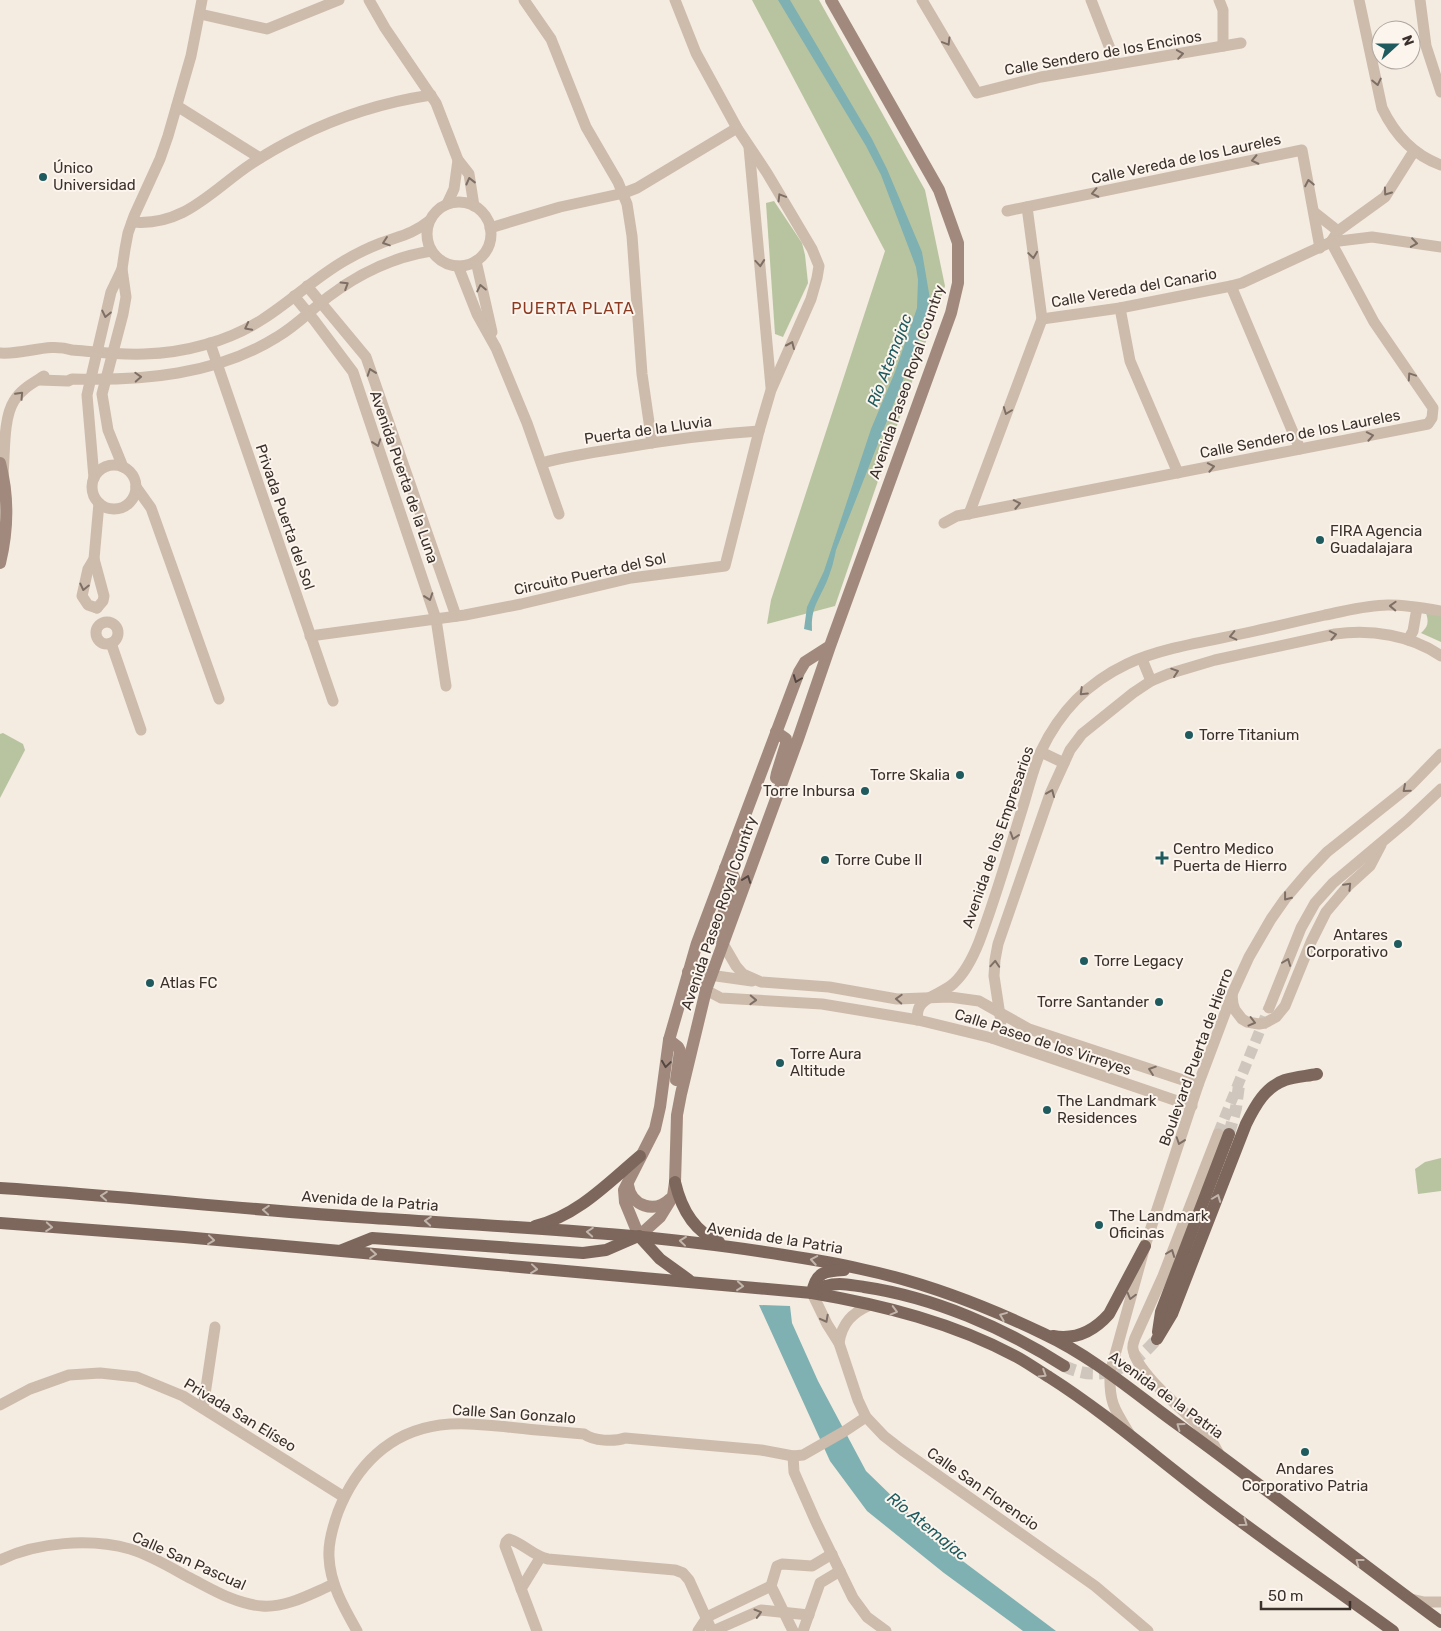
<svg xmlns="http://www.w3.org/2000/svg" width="1441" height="1631" font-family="Rubik,sans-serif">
<rect width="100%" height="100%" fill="#f4ebe1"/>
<g fill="#b8c4a0">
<polygon points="752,0 819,0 925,190 945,286 835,606 767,624 771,600 885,251"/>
<polygon points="774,201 802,243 805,255 808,283 783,337 775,334 766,203"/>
<path d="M1426,613L1441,615V642L1421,633C1428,627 1429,622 1426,613Z"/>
<polygon points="3,733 23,744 25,750 0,798 0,734"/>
<polygon points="1441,1158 1441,1191 1418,1194 1415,1169 1425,1162"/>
</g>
<g fill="#7fb0b2">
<path d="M778,0H790L872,139L887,169L922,252L930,299L922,332L836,550C834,561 831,571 827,581C818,602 811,607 812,631L804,629L807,607L824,571L871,429L895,372L917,308L918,280L916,267L881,175L866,146Z"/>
<polygon points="759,1305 790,1306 792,1323 818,1381 866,1471 900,1504 932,1538 1056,1631 1023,1631 944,1573 867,1511 830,1461"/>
</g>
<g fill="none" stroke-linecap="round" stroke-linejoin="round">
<polyline stroke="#cfc6bd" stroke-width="11" stroke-dasharray="11 5.5" stroke-linecap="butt" points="1218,1134 1269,1008"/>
<g stroke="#cfc6bd" stroke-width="12" stroke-dasharray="12 6" stroke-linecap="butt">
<polyline points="1229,1134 1236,1108 1239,1085"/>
<path d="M1064,1366C1101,1384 1132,1368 1157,1339"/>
</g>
<g stroke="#cdbbac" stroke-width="11">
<polyline points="369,0 385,28 436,103 458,160 469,174 474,206"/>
<polyline points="524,0 551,39 586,127 618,182 627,204 632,236 642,374 652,443"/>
<polyline points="922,0 977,93 1041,77 1241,43"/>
<polyline points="1091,0 1116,64"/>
<polyline points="1219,0 1223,10 1223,46"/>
<path d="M1359,0L1382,108C1395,135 1413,155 1441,165"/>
<polyline points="1420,0 1426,46 1441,92"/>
<polyline points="200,14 267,29 339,0"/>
<polyline points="177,106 260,158"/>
<polyline points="749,147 771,387"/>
<circle cx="459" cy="234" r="32"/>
<polyline points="447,204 454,189 458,160"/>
<polyline points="1007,211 1302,150 1320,248"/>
<polyline points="1314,212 1338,231"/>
<path d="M132,222C184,227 212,190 251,164C266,154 282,145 298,137C340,116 385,102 431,95"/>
<polyline points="490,228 560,207 624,193 637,188 737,128"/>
<polyline points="1331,242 1338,231 1385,197 1414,151"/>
<polyline points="476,261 492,332"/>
<polyline points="458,266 477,314 496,348 527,423 559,514"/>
<polyline points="307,286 366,357 456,616"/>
<polyline points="1231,286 1300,449"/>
<polyline points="294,296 314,320 353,372 436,619 446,686"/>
<polyline points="1120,308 1130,361 1178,473"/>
<polyline points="1042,319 1120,308 1231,286 1242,283 1331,242 1372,237 1441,247"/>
<polyline points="210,343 333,701"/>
<path d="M0,353C25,355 48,342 72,350C96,352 120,355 144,354C185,353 229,341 263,319C291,301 315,278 344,261C356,254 368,248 381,243C400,236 413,234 429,221"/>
<path d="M39,380L68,381L72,379C142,381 216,375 277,337C296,326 311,310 328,297C358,274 394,257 431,251"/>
<path d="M542,463C568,456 595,452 621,448C667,440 713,434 759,431"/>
<circle cx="114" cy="487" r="22"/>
<polyline points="123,467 108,430 102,394 123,314 126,297 122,269 125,249 128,233 134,216 160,159 168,136 191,56 202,0"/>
<path d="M3,474C5,454 3,418 14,401C21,389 33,383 44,376"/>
<polyline points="94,478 87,395 111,292 122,269"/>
<polyline points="136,487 151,508 219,699"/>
<polyline points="969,514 1042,319 1027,207"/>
<polyline points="944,523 957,516 1428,424 1432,418 1433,408 1374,322 1331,242"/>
<polyline points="94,559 104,596 103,601 97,608"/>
<polyline points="97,608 88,605 82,596 88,569 94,559 99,503"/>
<circle cx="107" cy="633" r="11"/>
<polyline points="310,636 465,615 521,604 631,578 725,566 759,431 771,390 811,299 817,278 819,266 812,249 767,173 737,128 696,53 675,0"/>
<polyline points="1408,640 1413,631 1417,608"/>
<polyline points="111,643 141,730"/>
<polyline points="1142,659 1151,681"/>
<polyline points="1041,752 1064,763"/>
<polyline points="722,942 736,966 743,974 761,982 829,987 897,999 950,997 979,1001 1029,1029 1198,1085"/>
<polyline points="688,972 752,981"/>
<polyline points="706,990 721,998 822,1004 918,1020 992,1038 1192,1106"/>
<polyline points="1232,995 1233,1004 1235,1010 1242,1019 1247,1022 1259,1024 1265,1023 1276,1017 1285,1006 1311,942 1326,912 1348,886 1370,866 1381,845"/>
<polyline points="1269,1008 1301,928 1315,903 1333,883 1407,821 1441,789"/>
<path d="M918,1020C913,997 941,996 954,983C966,972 973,957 979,942C995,900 1007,858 1020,816C1027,795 1032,771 1041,751C1060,711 1087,683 1127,664C1163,647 1215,640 1255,631C1278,626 1302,620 1325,615C1346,611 1367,605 1388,605C1406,605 1424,608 1441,611"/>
<path d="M992,1038L997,1032L1001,1022L994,976L995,960L998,944L1050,794L1070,750L1082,734L1133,693L1151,681L1168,674L1215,660L1335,634C1371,629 1411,635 1441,656"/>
<path d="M1218,1134L1163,1276L1135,1338C1134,1341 1132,1346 1133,1349C1136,1372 1182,1409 1199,1426C1207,1434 1214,1444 1219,1454"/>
<polyline points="812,1293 827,1324 839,1343 858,1400 866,1417 884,1436 902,1450 1095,1586 1148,1631"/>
<path d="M839,1343C842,1323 852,1313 870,1305"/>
<polyline points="0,1405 30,1389 69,1375 100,1373 137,1377 183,1396 344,1497"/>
<polyline points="203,1408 215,1327"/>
<path d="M1129,1433C1114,1409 1109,1402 1110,1373L1145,1246L1198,1085L1233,992L1249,957L1271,919L1285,899L1308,872L1327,852L1411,785L1441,754"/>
<polyline points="793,1456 794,1472 816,1522 853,1598 867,1617 886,1631"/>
<path d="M0,1560C37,1542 90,1538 130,1549C150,1555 170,1567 188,1577C212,1589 235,1604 262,1606C287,1608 312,1593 334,1584"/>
<polyline points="521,1589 540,1558"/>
<polyline points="1411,1599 1424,1602 1441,1602"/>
<path d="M357,1631C344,1608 330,1584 329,1557C328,1542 333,1526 338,1512C356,1466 389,1432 440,1425C463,1422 485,1425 508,1427C534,1430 559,1432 584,1434C594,1441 614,1442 625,1438L761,1450L793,1456L803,1455L845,1431L866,1417"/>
<path d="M537,1631L505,1546L506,1542L509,1539C523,1543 533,1556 548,1559L675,1570L683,1573L689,1580L712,1631"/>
<polyline points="698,1631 706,1619 711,1615 771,1586"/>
<polyline points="713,1631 761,1610 809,1615"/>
<polyline points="793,1631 771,1586 777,1566 782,1564 812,1566 832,1554"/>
<polyline points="803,1631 820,1583 840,1571"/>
</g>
<g stroke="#a18a7d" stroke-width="12">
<path d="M0,463C9,497 8,530 0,563"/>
<polyline points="830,646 805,662 799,672 697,943 669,1040 660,1107 655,1129 624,1190 625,1202 639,1236 660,1217 673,1196 675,1182 677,1115 681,1094 706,990 798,739 830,646 951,313 958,283 958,243 939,190 831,0"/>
<polyline points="776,732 786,739 786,744 777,773 776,778"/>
<path d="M722,942C717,921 728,901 735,882C734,874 731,872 725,868"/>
<polyline points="688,972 695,981 706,990"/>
<polyline points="669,1040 678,1047 680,1051 676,1080"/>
<path d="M628,1185C631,1206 655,1214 670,1199"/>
</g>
<g stroke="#7d675c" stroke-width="12">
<path d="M675,1182C681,1208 693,1231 719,1242"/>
<path d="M0,1188C124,1196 248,1210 373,1218C510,1227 648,1233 784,1255C810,1259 835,1263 861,1269C923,1282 986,1306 1044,1334C1091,1356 1131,1390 1173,1421C1263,1486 1351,1556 1441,1622"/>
<path d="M0,1223L184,1237L812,1293C883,1305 954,1323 1017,1357C1028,1363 1039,1371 1049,1377C1104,1412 1152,1454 1203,1493C1265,1541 1330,1585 1393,1631"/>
<path d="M535,1226C577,1216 608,1183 640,1156"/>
<polyline points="639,1236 660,1259 689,1280"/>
<polyline points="342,1250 372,1238 583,1253 606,1250 636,1237"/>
<path d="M812,1293C817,1290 821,1287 826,1286C838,1282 852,1285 864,1287C933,1297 1005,1328 1064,1366"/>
<path d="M812,1293C816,1272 824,1271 844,1270"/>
<polyline points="1158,1332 1161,1312 1229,1134"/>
<path d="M1053,1336C1075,1340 1094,1331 1109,1314L1145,1246"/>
<path d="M1157,1339L1172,1314L1246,1124C1255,1106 1265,1087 1285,1080C1295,1077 1307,1076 1317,1074"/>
</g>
</g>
<defs><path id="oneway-chevron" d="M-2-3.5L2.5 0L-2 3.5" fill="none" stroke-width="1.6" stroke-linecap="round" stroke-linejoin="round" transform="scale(1.25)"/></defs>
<g stroke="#7d6f65">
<use href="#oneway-chevron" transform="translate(947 42) rotate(59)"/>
<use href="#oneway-chevron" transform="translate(1180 54) rotate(-9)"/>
<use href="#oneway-chevron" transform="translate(1377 82) rotate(78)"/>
<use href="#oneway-chevron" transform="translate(1255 160) rotate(168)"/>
<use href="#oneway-chevron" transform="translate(470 181) rotate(-104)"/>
<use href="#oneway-chevron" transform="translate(1309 183) rotate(-101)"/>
<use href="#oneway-chevron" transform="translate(1387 192) rotate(126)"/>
<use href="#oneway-chevron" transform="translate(1095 193) rotate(168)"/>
<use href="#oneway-chevron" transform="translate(781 197) rotate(-121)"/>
<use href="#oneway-chevron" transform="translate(386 242) rotate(161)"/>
<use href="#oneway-chevron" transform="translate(1414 243) rotate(8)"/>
<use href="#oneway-chevron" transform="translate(1033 255) rotate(82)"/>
<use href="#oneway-chevron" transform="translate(760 263) rotate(85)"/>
<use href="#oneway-chevron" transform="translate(345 285) rotate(-32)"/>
<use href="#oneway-chevron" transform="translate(481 288) rotate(-102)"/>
<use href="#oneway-chevron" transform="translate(106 314) rotate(102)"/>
<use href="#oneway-chevron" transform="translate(248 327) rotate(153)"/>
<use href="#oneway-chevron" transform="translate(791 345) rotate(-66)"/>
<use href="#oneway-chevron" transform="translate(371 372) rotate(-109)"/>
<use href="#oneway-chevron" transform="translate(1411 376) rotate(-124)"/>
<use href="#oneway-chevron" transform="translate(138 377) rotate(-3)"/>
<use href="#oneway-chevron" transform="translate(20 395) rotate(-47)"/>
<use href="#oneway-chevron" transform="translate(1007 411) rotate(111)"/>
<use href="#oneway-chevron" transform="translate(1370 436) rotate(-11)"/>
<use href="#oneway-chevron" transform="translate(377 443) rotate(71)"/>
<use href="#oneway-chevron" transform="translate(1211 467) rotate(-11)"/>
<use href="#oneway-chevron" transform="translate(1017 504) rotate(-11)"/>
<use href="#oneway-chevron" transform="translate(84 587) rotate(103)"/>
<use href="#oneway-chevron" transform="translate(429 597) rotate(71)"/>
<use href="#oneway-chevron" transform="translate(1393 606) rotate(-178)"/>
<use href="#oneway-chevron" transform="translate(1333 635) rotate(-11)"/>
<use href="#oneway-chevron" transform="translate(1233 636) rotate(167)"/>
<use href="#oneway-chevron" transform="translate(1175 672) rotate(-19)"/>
<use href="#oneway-chevron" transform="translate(1083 692) rotate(136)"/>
<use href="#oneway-chevron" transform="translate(1406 789) rotate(139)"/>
<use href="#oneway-chevron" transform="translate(1051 793) rotate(-67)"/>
<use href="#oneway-chevron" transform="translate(1014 836) rotate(108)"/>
<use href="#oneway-chevron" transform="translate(1348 886) rotate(-46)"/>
<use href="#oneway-chevron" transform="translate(1287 897) rotate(128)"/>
<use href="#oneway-chevron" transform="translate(1287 962) rotate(-69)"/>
<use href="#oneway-chevron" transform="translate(995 964) rotate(-86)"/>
<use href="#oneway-chevron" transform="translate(899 999) rotate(-177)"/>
<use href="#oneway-chevron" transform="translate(753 1000) rotate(2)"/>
<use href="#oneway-chevron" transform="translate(1252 1022) rotate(14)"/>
<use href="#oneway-chevron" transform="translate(1152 1070) rotate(-161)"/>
<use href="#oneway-chevron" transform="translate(1180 1141) rotate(109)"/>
<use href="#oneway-chevron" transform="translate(1171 1253) rotate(-69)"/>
<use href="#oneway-chevron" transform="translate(1131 1296) rotate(105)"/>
<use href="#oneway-chevron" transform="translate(825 1319) rotate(62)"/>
<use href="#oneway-chevron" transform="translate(758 1613) rotate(-16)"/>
</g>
<g stroke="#544640">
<use href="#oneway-chevron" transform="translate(797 679) rotate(111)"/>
<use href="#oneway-chevron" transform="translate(747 879) rotate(-70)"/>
<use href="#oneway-chevron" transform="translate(666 1064) rotate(98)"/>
</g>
<g stroke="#c2b5ac">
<use href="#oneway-chevron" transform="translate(104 1196) rotate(-176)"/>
<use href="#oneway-chevron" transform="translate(1217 1198) rotate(-69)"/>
<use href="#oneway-chevron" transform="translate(266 1210) rotate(-176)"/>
<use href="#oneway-chevron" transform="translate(428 1221) rotate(-176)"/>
<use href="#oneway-chevron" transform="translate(49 1227) rotate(4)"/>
<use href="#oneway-chevron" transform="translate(590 1232) rotate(-176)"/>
<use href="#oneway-chevron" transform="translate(211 1240) rotate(6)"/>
<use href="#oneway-chevron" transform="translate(683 1241) rotate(-174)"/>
<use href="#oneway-chevron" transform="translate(373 1254) rotate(5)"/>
<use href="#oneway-chevron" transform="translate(814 1260) rotate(-170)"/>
<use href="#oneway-chevron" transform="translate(534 1269) rotate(6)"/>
<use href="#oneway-chevron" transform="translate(740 1286) rotate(5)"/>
<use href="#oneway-chevron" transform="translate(894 1311) rotate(15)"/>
<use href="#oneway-chevron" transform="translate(1003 1316) rotate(-158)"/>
<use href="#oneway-chevron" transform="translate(1043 1374) rotate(32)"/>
<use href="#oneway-chevron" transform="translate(1180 1426) rotate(-144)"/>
<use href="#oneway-chevron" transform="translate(1244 1523) rotate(36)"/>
<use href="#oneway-chevron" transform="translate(1359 1562) rotate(-143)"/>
</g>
<g fill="#1f5a5e" stroke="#fbf5ee" stroke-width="2">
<circle cx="43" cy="177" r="5"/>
<circle cx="1320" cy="540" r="5"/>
<circle cx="1189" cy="735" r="5"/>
<circle cx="960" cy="775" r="5"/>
<circle cx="865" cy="791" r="5"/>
<path d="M1159.5 850.5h5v5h5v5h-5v5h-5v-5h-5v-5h5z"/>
<circle cx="825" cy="860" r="5"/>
<circle cx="1398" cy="944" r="5"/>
<circle cx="1084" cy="961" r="5"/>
<circle cx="150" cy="983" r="5"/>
<circle cx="1159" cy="1002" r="5"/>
<circle cx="780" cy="1063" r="5"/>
<circle cx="1047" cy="1110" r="5"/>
<circle cx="1099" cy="1225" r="5"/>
<circle cx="1305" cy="1452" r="5"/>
</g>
<g text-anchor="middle" stroke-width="4" stroke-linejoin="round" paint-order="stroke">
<g font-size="15" fill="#3b302b" stroke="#fbf5ee">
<text transform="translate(1103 53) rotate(-10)" y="5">Calle Sendero de los Encinos</text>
<text transform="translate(1186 159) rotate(-12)" y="5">Calle Vereda de los Laureles</text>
<text transform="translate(1134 288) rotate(-10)" y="5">Calle Vereda del Canario</text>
<text transform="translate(907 382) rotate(-71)" y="5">Avenida Paseo Royal Country</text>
<text transform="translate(648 430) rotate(-8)" y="5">Puerta de la Lluvia</text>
<text transform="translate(1300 434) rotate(-11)" y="5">Calle Sendero de los Laureles</text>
<text transform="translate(404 477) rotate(71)" y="5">Avenida Puerta de la Luna</text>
<text transform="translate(285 517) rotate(71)" y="5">Privada Puerta del Sol</text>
<text transform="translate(590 574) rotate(-12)" y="5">Circuito Puerta del Sol</text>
<text transform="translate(998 837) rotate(-71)" y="5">Avenida de los Empresarios</text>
<text transform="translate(719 913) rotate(-71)" y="5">Avenida Paseo Royal Country</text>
<text transform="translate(1043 1042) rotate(18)" y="5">Calle Paseo de los Virreyes</text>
<text transform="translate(1196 1057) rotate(-70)" y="5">Boulevard Puerta de Hierro</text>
<text transform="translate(370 1201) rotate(4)" y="5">Avenida de la Patria</text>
<text transform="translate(775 1238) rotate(9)" y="5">Avenida de la Patria</text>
<text transform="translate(1166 1395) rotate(36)" y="5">Avenida de la Patria</text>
<text transform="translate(514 1414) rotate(4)" y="5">Calle San Gonzalo</text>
<text transform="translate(240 1415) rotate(31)" y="5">Privada San Elíseo</text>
<text transform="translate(983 1489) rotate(35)" y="5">Calle San Florencio</text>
<text transform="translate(189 1561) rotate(24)" y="5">Calle San Pascual</text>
</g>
<g font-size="15" fill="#3b302b" stroke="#fbf5ee" text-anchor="start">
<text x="53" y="173">Único<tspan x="53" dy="17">Universidad</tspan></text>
<text x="1330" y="536">FIRA Agencia<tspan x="1330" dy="17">Guadalajara</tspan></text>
<text x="1199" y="740">Torre Titanium</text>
<text x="950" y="780" text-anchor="end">Torre Skalia</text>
<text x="855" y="796" text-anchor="end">Torre Inbursa</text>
<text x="1173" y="854">Centro Medico<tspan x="1173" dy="17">Puerta de Hierro</tspan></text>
<text x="835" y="865">Torre Cube II</text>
<text x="1388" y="940" text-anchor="end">Antares<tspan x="1388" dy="17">Corporativo</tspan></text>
<text x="1094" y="966">Torre Legacy</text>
<text x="160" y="988">Atlas FC</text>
<text x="1149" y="1007" text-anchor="end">Torre Santander</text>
<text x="790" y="1059">Torre Aura<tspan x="790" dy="17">Altitude</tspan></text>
<text x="1057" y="1106">The Landmark<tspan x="1057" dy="17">Residences</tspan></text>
<text x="1109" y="1221">The Landmark<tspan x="1109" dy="17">Oficinas</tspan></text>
<text x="1305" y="1474" text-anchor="middle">Andares<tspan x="1305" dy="17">Corporativo Patria</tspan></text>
</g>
<g font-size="16" letter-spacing="1" fill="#8c3b22" stroke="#fbf5ee">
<text x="573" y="314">PUERTA PLATA</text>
</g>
<g font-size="16" font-style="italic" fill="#1f5a5e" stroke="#fbf5ee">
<text transform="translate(889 360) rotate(-69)" y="6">Río Atemajac</text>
<text transform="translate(928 1526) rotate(39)" y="6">Río Atemajac</text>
</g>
</g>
<g transform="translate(1396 45) rotate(69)"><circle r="24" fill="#fbf5ee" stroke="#aea6a0"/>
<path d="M0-4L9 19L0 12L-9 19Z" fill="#1f5a5e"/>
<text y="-8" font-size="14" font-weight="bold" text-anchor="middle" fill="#3b302b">N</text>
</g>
<path d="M1261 1601v8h89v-8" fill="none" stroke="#3b302b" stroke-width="2.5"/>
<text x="1268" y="1601" font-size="15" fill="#3b302b" stroke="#fbf5ee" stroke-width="4" paint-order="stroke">50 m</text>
</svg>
